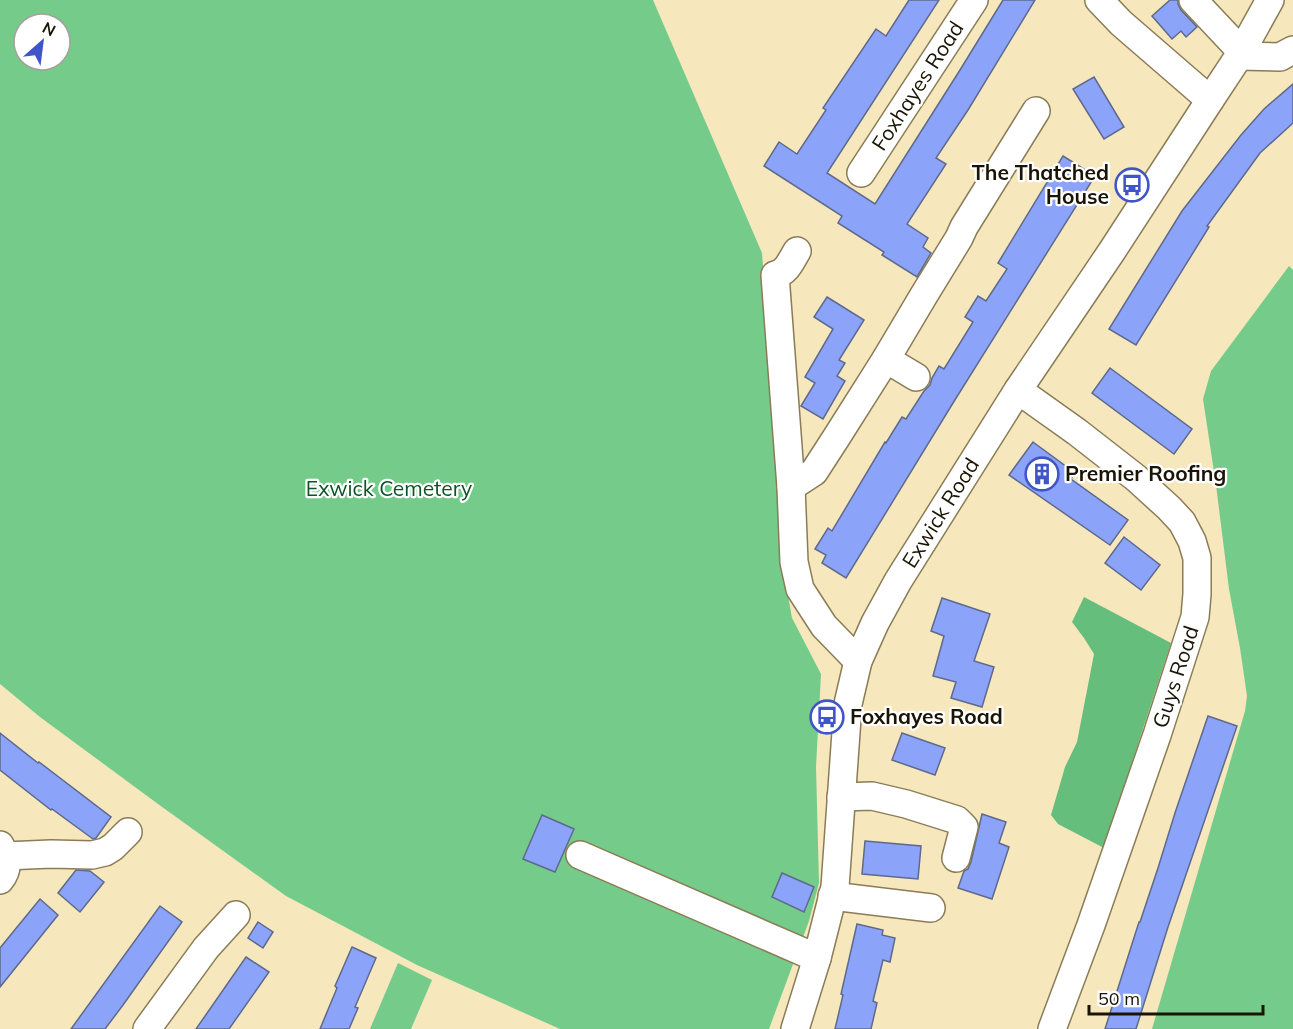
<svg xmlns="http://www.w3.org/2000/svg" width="1293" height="1029" font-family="Mulish,sans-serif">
<rect width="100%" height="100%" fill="#f6e7bd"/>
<g fill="#75cb8a" fill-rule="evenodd">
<path d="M0,0H653L762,253L779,479L781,557L792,618L821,674L816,767L819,883L809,921L769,1029H560L417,965L286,896L158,804L40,717L0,684ZM24,24H60V60H24Z"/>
<polygon points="1289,266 1293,270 1293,1029 1152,1029 1245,711 1247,696 1240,648 1229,589 1216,485 1203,399 1211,371"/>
<polygon points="398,963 432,980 411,1029 370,1029"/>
</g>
<polygon fill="#66be7d" points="1084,597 1171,643 1104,848 1058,824 1051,815 1065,767 1077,742 1094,654 1084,638 1072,622"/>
<g fill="#8ba4fa" stroke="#5e698c" stroke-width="1.5">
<polygon points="909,0 939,0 827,173 875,204 960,70 1003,0 1035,0 968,110 936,158 946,164 907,224 928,238 923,247 931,253 917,277 882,255 884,252 838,223 842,216 764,166 779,142 797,154 826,110 823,108 876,29 886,36"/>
<polygon points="1170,0 1178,0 1178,4 1181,10 1197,27 1186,37 1181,31 1172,39 1152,16"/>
<polygon points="1094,77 1124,127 1104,139 1073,89"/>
<polygon points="1293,84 1293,123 1260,153 1207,226 1209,227 1136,345 1109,329 1182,211 1241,135 1264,109"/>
<polygon points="1063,156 1095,176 953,403 846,578 822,563 826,555 815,549 828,528 832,531 885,442 886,443 902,417 906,419 924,391 930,385 932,378 939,366 944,369 973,322 965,317 978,296 986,301 1007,269 998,263"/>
<polygon points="827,297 864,320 839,360 845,363 837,376 845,381 823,419 801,406 815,383 805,377 833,329 814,317"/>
<polygon points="1110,368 1192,429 1174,454 1092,393"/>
<polygon points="1033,442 1075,473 1071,479 1128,520 1110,545 1009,475"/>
<polygon points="1124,537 1160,565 1141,590 1105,563"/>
<polygon points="942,598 990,614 974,661 994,667 982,707 951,698 956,682 933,676 944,636 931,631"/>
<polygon points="1208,716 1237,726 1168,927 1136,1029 1105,1029 1139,922 1140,922 1158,868 1175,813"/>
<polygon points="0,733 38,763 39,762 111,817 96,838 93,839 52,809 51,810 0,770"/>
<polygon points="902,733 945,748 935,775 892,760"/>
<polygon points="982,814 1006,822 999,843 1009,847 992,899 958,888 964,871 968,869 971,862"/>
<polygon points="542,815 574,829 555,872 523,859"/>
<polygon points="865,841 921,846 918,879 862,874"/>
<polygon points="76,870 90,871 104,882 80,912 58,893"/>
<polygon points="782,873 814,887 804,912 772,897"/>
<polygon points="40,899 58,915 0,987 0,948"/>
<polygon points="160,906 182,922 123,1005 105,1029 71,1029"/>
<polygon points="258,922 273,932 263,948 248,938"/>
<polygon points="857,924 883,930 882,935 895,938 890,962 883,960 873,1001 877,1003 871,1029 835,1029 843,995 841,994"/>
<polygon points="352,947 376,958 355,1007 358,1008 349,1029 320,1029 337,988 335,986"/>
<polygon points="246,957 269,972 229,1029 196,1029"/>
</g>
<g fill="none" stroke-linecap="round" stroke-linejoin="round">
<defs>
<g id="minor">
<polyline points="1099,0 1121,23 1210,100"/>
<polyline points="1193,0 1241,51"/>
<polyline points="1239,56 1280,57 1293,50"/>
<polyline points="861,173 974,0"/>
<path d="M797,251C791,261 787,272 775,275L791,487L794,562L800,589L824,626L858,661"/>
<polyline points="886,359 916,377"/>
<polyline points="1018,390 1077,432 1136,478 1169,508 1182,522 1192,541 1197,558 1197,594 1195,617 1157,735 1091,925 1052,1029"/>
<polyline points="791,487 814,472 836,438 886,359 924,295 959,238 964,227 1036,111"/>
<polyline points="841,797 872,796 906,804 957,820 964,827 956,858"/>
<path d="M0,845C7,857 9,869 0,880"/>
<polyline points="580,855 817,958"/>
<polyline points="5,856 51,854 92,855 105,852 113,847 128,832"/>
<polyline points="832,896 931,908"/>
<polyline points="147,1029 206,948 236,915"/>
<polyline points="795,1029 817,958 835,887 848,704 858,661 875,623 898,581 1018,390 1112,251 1210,100 1239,56 1270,0"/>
</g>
</defs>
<use href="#minor" stroke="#8a7c56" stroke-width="30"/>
<use href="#minor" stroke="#fff" stroke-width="27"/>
</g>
<defs>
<symbol id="bus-ring" viewBox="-11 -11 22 22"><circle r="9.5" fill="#fff" stroke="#4055c8" stroke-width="1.5"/><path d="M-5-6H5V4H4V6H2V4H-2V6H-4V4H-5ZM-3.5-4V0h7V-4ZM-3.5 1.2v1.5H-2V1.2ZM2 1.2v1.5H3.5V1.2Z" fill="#4055c8"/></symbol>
<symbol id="building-ring" viewBox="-11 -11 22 22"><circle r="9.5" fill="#fff" stroke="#4055c8" stroke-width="1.5"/><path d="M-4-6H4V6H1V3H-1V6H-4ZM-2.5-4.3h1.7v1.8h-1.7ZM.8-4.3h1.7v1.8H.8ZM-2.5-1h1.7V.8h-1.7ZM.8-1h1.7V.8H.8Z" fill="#4055c8"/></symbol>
</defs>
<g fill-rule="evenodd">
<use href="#bus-ring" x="1113" y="166" width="38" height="38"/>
<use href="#building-ring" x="1023" y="455" width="38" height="38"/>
<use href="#bus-ring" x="808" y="698" width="38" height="38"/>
</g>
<g text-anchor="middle" stroke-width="4.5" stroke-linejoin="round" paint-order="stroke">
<g font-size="21" fill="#1a1405" stroke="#fff">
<text transform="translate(918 86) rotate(-57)" y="7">Foxhayes Road</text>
<text transform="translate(941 513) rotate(-58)" y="7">Exwick Road</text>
<text transform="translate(1176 677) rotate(-72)" y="7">Guys Road</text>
</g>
<g font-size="21" font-weight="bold" fill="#1a1405" stroke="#fff" text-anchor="start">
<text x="1109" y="180" text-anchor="end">The Thatched<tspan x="1109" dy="24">House</tspan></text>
<text x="1065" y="481">Premier Roofing</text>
<text x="850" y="724">Foxhayes Road</text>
</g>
<g font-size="21" fill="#105127" stroke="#fff">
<text x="389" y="496">Exwick Cemetery</text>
</g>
</g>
<g transform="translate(42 42) rotate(28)"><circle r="28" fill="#ffffff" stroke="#a3a19b" stroke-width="1.5"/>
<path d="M0-4.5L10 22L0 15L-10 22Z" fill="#4055c8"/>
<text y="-9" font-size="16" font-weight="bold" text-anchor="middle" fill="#1a1405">N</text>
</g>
<path d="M1089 1005v9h174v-9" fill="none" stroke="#1a1405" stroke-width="3"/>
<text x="1098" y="1005" font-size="18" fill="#1a1405" stroke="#ffffff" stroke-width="4.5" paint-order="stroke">50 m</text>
</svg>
